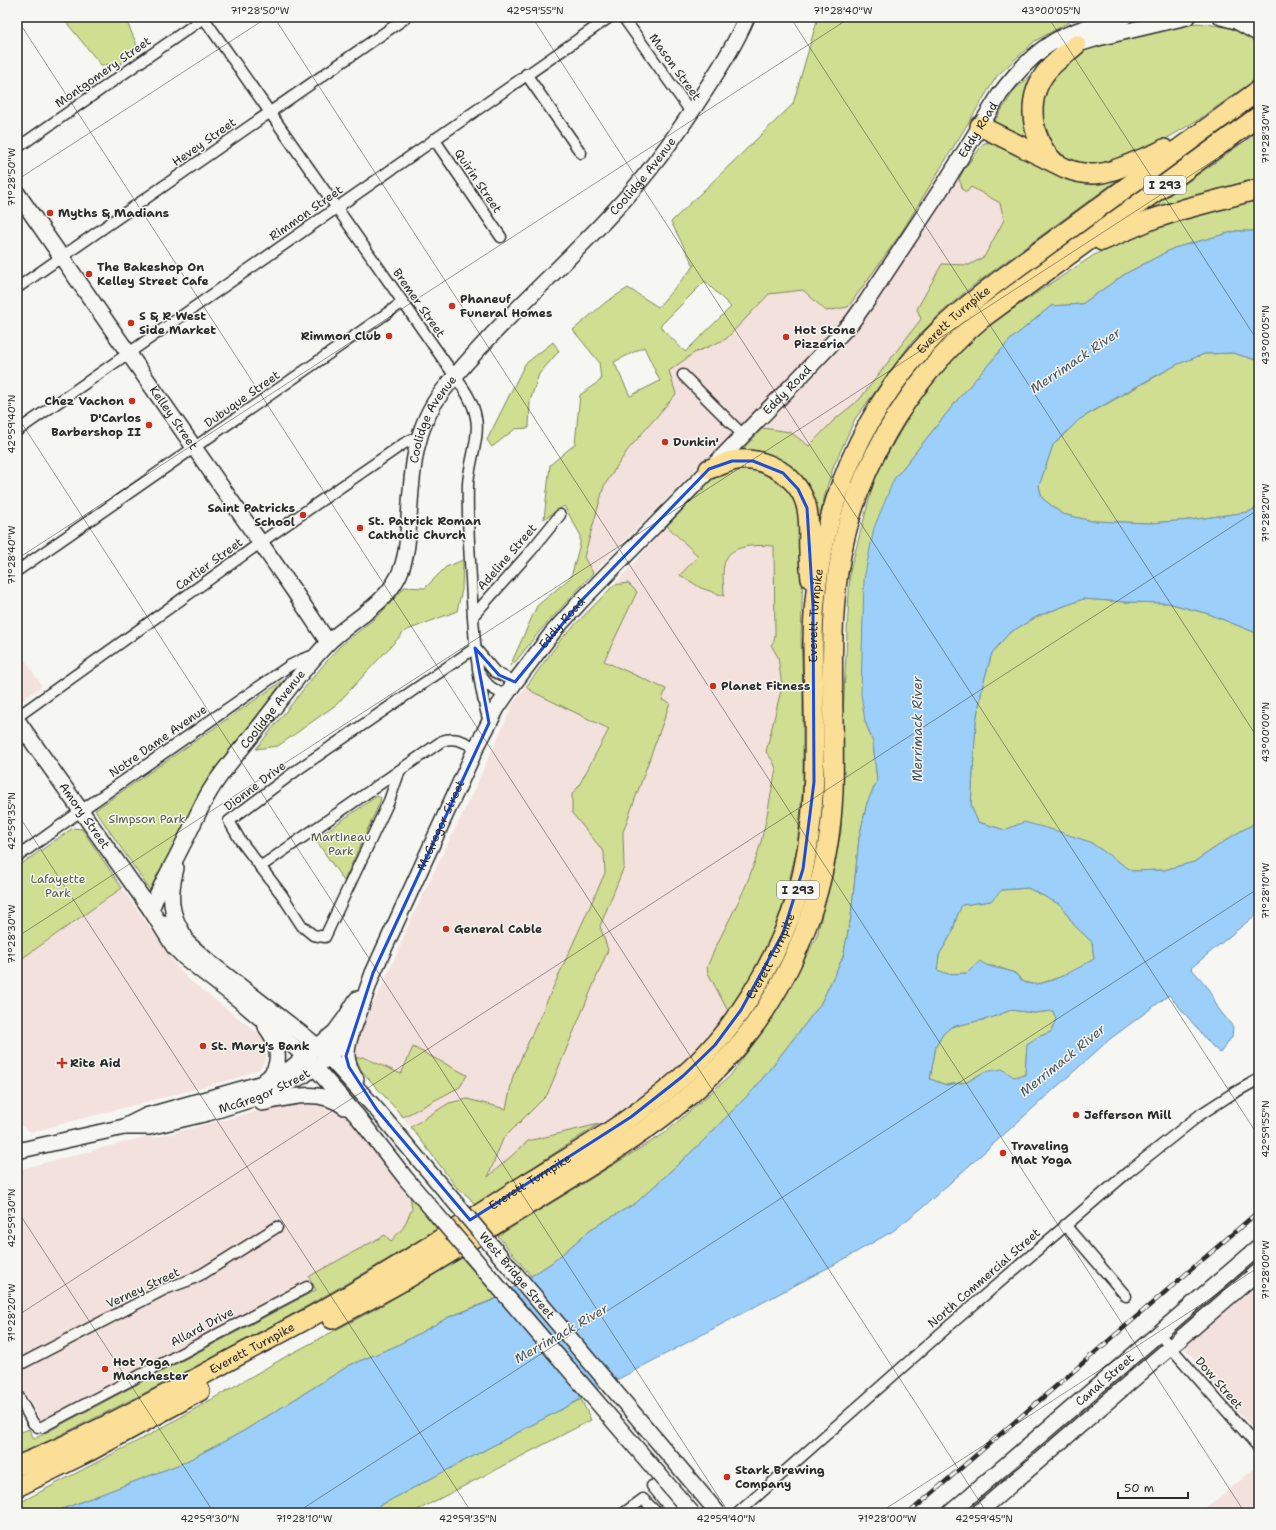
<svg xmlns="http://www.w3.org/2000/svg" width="1276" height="1530" font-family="'Shantell Sans',sans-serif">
<rect width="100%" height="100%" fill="#f6f6f2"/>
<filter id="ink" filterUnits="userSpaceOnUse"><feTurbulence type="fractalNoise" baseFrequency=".025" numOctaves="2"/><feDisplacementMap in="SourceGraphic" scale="8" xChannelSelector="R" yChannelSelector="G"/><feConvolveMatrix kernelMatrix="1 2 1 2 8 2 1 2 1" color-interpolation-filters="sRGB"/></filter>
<g filter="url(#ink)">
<g fill="#f3e1dd">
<polygon points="940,168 959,179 963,190 967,192 971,187 1000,203 1004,220 984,257 969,265 942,264 917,309 921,319 859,400 835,419 809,446 790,432 763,428 750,442 732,433 593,573 584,557 604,486 627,451 676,394 668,371 694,353 726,339 769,294 803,290 826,311 899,236"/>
<polygon points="667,526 698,556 680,575 724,596 724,566 727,557 742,546 774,546 775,634 774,641 771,645 778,657 782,686 766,752 773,761 776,769 761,839 754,864 732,915 707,967 708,973 730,1015 717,1033 677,1069 634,1102 599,1124 528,1141 487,1178 503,1139 547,1095 608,950 600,926 624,867 623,832 670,703 662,700 666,689 604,661 637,592 628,583 614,585"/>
<polygon points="17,648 42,686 18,703 27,717 17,724"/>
<polygon points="526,687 533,692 609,728 575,790 572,813 604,852 605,873 513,1076 506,1109 497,1107 417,1122 411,1127 403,1117 460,1087 413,1048 401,1074 363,1057 356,1058 358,1036 397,954 411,919 475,788 514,702"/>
<polygon points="122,888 178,968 188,979 259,1034 267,1047 266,1059 259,1069 237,1078 31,1132 19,1124 17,1121 17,962"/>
<polygon points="309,1100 331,1105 350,1118 383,1163 429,1219 388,1251 47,1432 17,1378 17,1170 152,1135 153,1138 267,1109"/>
<polygon points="1259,1284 1259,1436 1184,1347"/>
<polygon points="1257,1466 1259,1468 1259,1513 1199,1513 1214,1501 1215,1502"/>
</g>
<g fill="#d0de91" stroke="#7e845e" fill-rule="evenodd">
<polygon points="62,17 121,17 127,22 139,50 120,64 101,65"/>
<path d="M818,17H1087L1071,21L1035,41L997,76L899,236L848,307L826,311L803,290L769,294L726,339L694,353L669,371L676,394L627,451L604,486L584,557L593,573L539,632L516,661L510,666L537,606L571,577L580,544V534L564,506L544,519L550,465L575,444L580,395L601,380L599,362L573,330L606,302L628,288L658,307L694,266L671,222L793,104ZM705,281L731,307L685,352L660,326ZM644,347L660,381L630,396L614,362Z"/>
<polygon points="1197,23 1228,27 1256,40 1259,43 1259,77 1201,118 1151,148 1111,168 1079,167 1053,147 1041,112 1050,78 1074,54 1113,42"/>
<polygon points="1045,64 1040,149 992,125 1016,88"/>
<polygon points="1259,131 1259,183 1137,218"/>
<polygon points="998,142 1096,183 1120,178 971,287 942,312 911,343 855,419 834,465 827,487 814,539 805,491 735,457 763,428 790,432 809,446 835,419 859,400 921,319 917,309 942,264 969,265 984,257 1004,220 1000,203 971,187 967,192 963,190 959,179 965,168 984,143"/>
<polygon points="1259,197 1259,231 1236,231 1174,248 1125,274 1082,304 1051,306 1010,340 959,398 894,479 865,721 873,742 877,781 867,803 859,838 851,917 843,957 820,1005 755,1088 701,1143 636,1203 591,1229 553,1262 531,1276 498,1236 665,1133 730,1076 778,1009 817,936 841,832 843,716 850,571 876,474 919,399 954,358 990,324 1094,255 1142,231"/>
<polygon points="553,342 559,351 539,374 530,401 529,428 515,429 492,447 487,440 525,364"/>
<polygon points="1233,353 1253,359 1259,359 1259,507 1248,512 1190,520 1150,523 1092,521 1062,514 1042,498 1039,486 1053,445 1080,419 1178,364 1204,354"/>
<path d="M727,470H758L786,486L802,515L803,570L801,637L803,688V784L797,848L782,908L762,961L730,1015L708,973L707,967C721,932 742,900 754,864C765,834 769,801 776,769L773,761L766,752L782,686L778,657L771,645L774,641L775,634L774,546C758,545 728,543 724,565C722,575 724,586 724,596L701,588L680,575L698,556L667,526L709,482Z"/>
<polygon points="463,560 462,590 457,611 405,631 337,704 278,746 256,749 314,676 339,647 379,615 405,587 425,588 446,567"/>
<polygon points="628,583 637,592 604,661 666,689 662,700 670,703 623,832 624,867 600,926 608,950 547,1095 503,1139 488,1177 528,1141 599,1124 475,1205 469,1197 457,1188 411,1127 449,1103 467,1099 506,1109 513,1076 605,873 604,852 572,813 572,794 578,787 609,729 533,692 526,687 562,638 614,585"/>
<polygon points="1083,599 1125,602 1168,603 1209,614 1259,634 1259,821 1234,835 1194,862 1164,870 1131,871 1090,842 1024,823 1005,830 978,822 971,806 976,721 983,684 992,653 1009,633 1038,616"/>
<polygon points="284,680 206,782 152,893 95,810"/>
<polygon points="377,796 381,798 380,802 344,881 315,839"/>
<polygon points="73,828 82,829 122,888 17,962 17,867"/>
<polygon points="1028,888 1061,905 1074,925 1092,942 1094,959 1069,974 1036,985 1024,982 1015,973 998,967 985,965 967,973 948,974 937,970 939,955 952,933 957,916 962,905 991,901 1002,890"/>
<polygon points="1011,1010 1034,1013 1053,1011 1056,1019 1051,1032 1038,1037 1027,1044 1025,1075 1014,1077 984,1072 967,1082 946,1085 930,1079 936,1046 943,1034 951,1027 991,1018"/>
<polygon points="413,1047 467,1075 460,1087 403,1117 361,1070 356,1058 363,1057 401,1074"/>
<path d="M410,1195L437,1229C302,1313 161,1387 17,1456V1434L29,1429L34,1439L47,1432L316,1290L309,1277L315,1273L385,1235L391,1241L403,1228L412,1209Z"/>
<polygon points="462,1258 497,1298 449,1317 396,1346 350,1365 242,1432 183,1463 52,1513 17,1513 17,1504 153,1433 287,1356 379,1307"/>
<polygon points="581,1399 591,1420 412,1513 366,1513"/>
</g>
<path fill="#9cd0fa" stroke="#6f8ea7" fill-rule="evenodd" d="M1236,231H1259V359H1253L1233,353L1204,354L1178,364L1126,392L1080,419L1053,445L1039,486L1042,498L1062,514L1092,521L1150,523L1190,520L1248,512L1259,507V634L1209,614L1168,603L1125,602L1083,599L1038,616L1009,633L992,653L983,684L976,721L971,806L978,822L1005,830L1024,822L1057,831L1090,842L1132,871L1164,870L1194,862L1234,835L1259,821V912L1191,968L1210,990L1218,1008L1233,1027L1232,1037L1220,1053L1213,1047L1169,995L1110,1039L922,1208L893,1231L837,1263L366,1513H52L183,1463L242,1432L350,1365L396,1346L449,1317L494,1300L553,1262L591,1229L636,1203L701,1143L755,1088L820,1005L843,957L851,917L859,838L867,803L877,781L873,742L865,721L861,694L864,579L874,528L894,479L959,398L1010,340L1051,306L1082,304L1125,274L1174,248ZM1028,888L1061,905L1074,925L1092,942L1094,959C1078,968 1044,989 1026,983C1020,981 1018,974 1012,972C1001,968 988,968 980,961L967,973L948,974L937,970L939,955L952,933L957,916L962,905L991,901L1002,890ZM1011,1010L1034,1013L1053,1011L1056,1019L1051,1032L1038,1037L1027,1044L1025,1075L1014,1077L1002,1069L984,1072L967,1082L946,1085L930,1079L936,1046L943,1034L951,1027L991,1018Z"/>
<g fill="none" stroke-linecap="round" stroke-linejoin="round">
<defs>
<g id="street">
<path d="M203,17L447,365C458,381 473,398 476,418C480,436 469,464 468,484C467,515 469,547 471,578C473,627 476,676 489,723"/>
<polyline points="623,17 691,112"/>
<polyline points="526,74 581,153"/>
<polyline points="434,139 501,237"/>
<polyline points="17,148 205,17"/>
<polyline points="17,288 407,17"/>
<polyline points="683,375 743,435"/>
<polyline points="17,431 610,17"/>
<polyline points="17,571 403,302"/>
<polyline points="473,616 530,552 560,515"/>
<polyline points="475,648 495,672 515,682"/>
<path d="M480,673C485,685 494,690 505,695"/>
<polyline points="17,717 267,538 403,444 419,436"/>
<polyline points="400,770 389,801 325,937 313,935 302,926 282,895 240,840 229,821 297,770 475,648"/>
<polyline points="17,857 89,805 289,666 303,659 315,655"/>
<path d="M260,867L442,741C455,736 464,742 476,748"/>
<polyline points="1065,1225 1126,1296"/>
<polyline points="1159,1334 1259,1448"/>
<polyline points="17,1366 165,1289 190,1280 204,1273 277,1227"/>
<polyline points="17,1394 33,1423 38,1427 42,1427 307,1287"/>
<polyline points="652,1486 674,1513"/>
<polyline points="624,1513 643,1499 657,1513"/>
<polyline points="738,1513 950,1325 1128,1172 1201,1114 1232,1094 1259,1079"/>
</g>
<g id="secondary">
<polyline points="1221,17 1236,21 1259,34"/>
<polyline points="1065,48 1098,38 1187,17"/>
<path id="s1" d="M17,193L294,591L328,642"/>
<path id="s2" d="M17,720L151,910L174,947L184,957L239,1000L306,1057L358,1117L407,1180"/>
<path d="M176,868C169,895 169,913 185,937"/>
<path id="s3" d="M151,910C159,887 172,867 182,846C192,828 199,809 210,791C225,766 245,745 263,722C284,695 303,669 326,645C349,621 382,608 398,577C407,559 408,538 409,518C412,474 413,429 442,392C493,327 557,273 613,212C647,176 677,135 703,94C719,69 735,45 747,17"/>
<polyline points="165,923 209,962 306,1037 329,1057 377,1110 425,1167"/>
<path d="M351,1034C345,1053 345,1062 356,1079"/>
<path d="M264,1081C284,1068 279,1044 266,1027"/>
<path d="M262,1103C290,1097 320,1088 345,1107"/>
<path id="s4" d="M124,1127H149L208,1113L259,1097L303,1076L329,1057L354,1027L373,973L476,748L497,708L515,682L553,632L582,600L800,377L852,322L867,301L947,180L1000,94C1013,77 1029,58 1047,46C1069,30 1099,24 1124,17"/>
<polyline points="17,1151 124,1127 146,1116 270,1081 290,1069 335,1032 346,1017 357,999"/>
<path id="s5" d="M950,1513L1259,1247"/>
<polyline points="978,1513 1259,1271"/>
</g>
<g id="highway">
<path d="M980,126L1065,168C1094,180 1111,172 1139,160C1147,157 1156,154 1164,149"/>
<path d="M1053,161C1031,139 1026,101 1044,75C1051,64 1066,54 1076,45"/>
<polyline points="1102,241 1153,219 1184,209 1259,189"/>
<path d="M709,469C717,467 725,463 732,461C764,454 801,477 807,509C810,524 808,538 809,552C809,561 810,570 811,579"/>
<path d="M332,1319C355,1307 378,1295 401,1282C443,1258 485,1230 527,1205C618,1148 704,1103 765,1010C807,945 830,869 833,791C835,719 828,644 838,572C853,473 905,384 981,319L1259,116"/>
<path id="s6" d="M17,1466C84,1439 148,1404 212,1370C253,1347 296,1326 337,1302C395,1269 451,1233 507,1196C572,1155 643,1116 698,1062C739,1021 771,968 791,914C821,829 814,738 813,649C812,535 852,420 933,337C952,317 974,300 996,283L1259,90"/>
<polyline points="17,1487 88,1452 200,1391"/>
</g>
</defs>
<use href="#street" stroke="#2b2b2b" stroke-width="13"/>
<use href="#secondary" stroke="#2b2b2b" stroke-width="18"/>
<use href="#highway" stroke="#2b2b2b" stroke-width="22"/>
<use href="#street" stroke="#f6f6f2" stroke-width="10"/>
<use href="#secondary" stroke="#f6f6f2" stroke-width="15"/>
<use href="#highway" stroke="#fbdf96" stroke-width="19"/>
<defs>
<polyline id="rail" points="909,1513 1259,1211"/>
</defs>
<use href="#rail" stroke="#2b2b2b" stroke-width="4.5"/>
<use href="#rail" stroke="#f6f6f2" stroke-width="3" stroke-dasharray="9" stroke-linecap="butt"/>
<defs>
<g id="secondary-bridge">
<path id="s7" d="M425,1167L718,1513"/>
<polyline points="407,1180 692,1513"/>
</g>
</defs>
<use href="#secondary-bridge" stroke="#2b2b2b" stroke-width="18" stroke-linecap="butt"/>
<use href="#secondary-bridge" stroke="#f6f6f2" stroke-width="15"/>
</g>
</g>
<path fill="none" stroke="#1d4ed8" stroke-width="3" stroke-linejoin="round" d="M732,461H753L783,473L798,489L807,508L813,606L814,782L803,869L783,933L741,1010L715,1045L683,1076L631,1117L470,1220L377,1110L349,1067L346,1056L373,973L489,723L475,648L499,675L515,682L582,600L709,469Z"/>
<path fill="none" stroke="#2b2b2b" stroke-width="1" stroke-opacity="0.45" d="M274,17L1245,1513M532,17L1259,1137M790,17L1259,740M1048,17L1259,343M17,19L987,1513M17,180L268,17M17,416L729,1513M17,559L851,17M17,813L472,1513M17,937L1259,131M17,1210L214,1513M17,1316L1259,509M296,1513L1259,888M879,1513L1259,1267"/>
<g fill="#c8321e" stroke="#f6f6f2" stroke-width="1.5">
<circle cx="50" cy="213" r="4"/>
<circle cx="89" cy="274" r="4"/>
<circle cx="452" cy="306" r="4"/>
<circle cx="131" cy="323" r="4"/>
<circle cx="389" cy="336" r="4"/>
<circle cx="786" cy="337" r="4"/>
<circle cx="132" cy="401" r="4"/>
<circle cx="149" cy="425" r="4"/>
<circle cx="665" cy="442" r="4"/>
<circle cx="303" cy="515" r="4"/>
<circle cx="360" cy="528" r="4"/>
<circle cx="713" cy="686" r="4"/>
<circle cx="446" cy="929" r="4"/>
<circle cx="203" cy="1046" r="4"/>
<path d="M60 1057h4v4h4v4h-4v4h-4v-4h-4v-4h4z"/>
<circle cx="1076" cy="1115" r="4"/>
<circle cx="1003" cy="1153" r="4"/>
<circle cx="105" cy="1369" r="4"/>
<circle cx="727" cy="1477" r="4"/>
</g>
<g text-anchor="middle" stroke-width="3" stroke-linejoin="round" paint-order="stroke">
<g fill="#f6f6f2" stroke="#686867" stroke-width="1">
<rect x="1144" y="176" width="42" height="18" rx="3"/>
<rect x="777" y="881" width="42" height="18" rx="3"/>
</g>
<g font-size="11" font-weight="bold" fill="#2b2b2b">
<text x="1165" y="189">I 293</text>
<text x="798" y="894">I 293</text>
</g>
<g font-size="12" fill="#2b2b2b" stroke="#f6f6f2">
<text transform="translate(675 67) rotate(54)" y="4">Mason Street</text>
<text transform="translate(103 72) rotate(-35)" y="4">Montgomery Street</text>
<text dy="4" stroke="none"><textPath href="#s4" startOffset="1364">Eddy Road</textPath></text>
<text transform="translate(204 142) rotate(-35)" y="4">Hevey Street</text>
<text dy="4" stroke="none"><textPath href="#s3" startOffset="907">Coolidge Avenue</textPath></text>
<text transform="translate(478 181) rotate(56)" y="4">Quirin Street</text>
<text transform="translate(306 213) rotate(-35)" y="4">Rimmon Street</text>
<text transform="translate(419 303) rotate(55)" y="4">Bremer Street</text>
<text dy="4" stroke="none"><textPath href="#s6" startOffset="1607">Everett Turnpike</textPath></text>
<text dy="4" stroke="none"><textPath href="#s4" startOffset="1040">Eddy Road</textPath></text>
<text transform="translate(242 399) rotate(-35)" y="4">Dubuque Street</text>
<text dy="4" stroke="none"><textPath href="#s1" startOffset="274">Kelley Street</textPath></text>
<text dy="4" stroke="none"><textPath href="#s3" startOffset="583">Coolidge Avenue</textPath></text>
<text transform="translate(507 557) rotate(-49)" y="4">Adeline Street</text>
<text transform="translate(209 564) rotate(-36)" y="4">Cartier Street</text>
<text dy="4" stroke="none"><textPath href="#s6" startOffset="1271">Everett Turnpike</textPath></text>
<text dy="4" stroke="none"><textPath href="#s4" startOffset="716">Eddy Road</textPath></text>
<text dy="4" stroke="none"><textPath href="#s3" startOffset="236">Coolidge Avenue</textPath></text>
<text transform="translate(158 741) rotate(-35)" y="4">Notre Dame Avenue</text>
<text transform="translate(255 786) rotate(-37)" y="4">Dionne Drive</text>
<text dy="4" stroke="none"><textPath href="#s2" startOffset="117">Amory Street</textPath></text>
<text dy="4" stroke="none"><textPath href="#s4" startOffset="479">McGregor Street</textPath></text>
<text dy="4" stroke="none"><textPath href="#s6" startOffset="923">Everett Turnpike</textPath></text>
<text dy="4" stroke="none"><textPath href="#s4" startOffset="146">McGregor Street</textPath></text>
<text dy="4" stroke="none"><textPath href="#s6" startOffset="587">Everett Turnpike</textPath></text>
<text dy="4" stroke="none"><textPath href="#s7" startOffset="142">West Bridge Street</textPath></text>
<text transform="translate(984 1278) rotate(-41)" y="4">North Commercial Street</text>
<text transform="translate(143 1288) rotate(-25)" y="4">Verney Street</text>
<text transform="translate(202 1327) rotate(-28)" y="4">Allard Drive</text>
<text dy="4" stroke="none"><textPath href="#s6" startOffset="263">Everett Turnpike</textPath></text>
<text dy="4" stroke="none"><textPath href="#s5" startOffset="204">Canal Street</textPath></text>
<text transform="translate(1219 1383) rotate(49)" y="4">Dow Street</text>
</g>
<g font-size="12" font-weight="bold" fill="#2b2b2b" stroke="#f6f6f2" text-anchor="start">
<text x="58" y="217">Myths &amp; Madians</text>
<text x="97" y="271">The Bakeshop On<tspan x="97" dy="14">Kelley Street Cafe</tspan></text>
<text x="460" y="303">Phaneuf<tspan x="460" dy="14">Funeral Homes</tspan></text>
<text x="139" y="320">S &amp; R West<tspan x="139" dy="14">Side Market</tspan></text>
<text x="794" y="334">Hot Stone<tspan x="794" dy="14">Pizzeria</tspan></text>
<text x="381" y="340" text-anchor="end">Rimmon Club</text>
<text x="124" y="405" text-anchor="end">Chez Vachon</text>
<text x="141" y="422" text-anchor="end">D'Carlos<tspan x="141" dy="14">Barbershop II</tspan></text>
<text x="673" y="446">Dunkin'</text>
<text x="295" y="512" text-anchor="end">Saint Patricks<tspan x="295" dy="14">School</tspan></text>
<text x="368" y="525">St. Patrick Roman<tspan x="368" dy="14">Catholic Church</tspan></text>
<text x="721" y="690">Planet Fitness</text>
<text x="454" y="933">General Cable</text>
<text x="211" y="1050">St. Mary's Bank</text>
<text x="70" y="1067">Rite Aid</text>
<text x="1084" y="1119">Jefferson Mill</text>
<text x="1011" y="1150">Traveling<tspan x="1011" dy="14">Mat Yoga</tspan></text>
<text x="113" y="1366">Hot Yoga<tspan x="113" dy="14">Manchester</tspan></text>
<text x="735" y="1474">Stark Brewing<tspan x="735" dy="14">Company</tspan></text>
</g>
<g font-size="12" fill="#545844" stroke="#f6f6f2">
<text x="147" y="823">Simpson Park</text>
<text x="341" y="841">Martineau<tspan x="341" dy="14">Park</tspan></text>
<text x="58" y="883">Lafayette<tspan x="58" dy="14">Park</tspan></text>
</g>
<g font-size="13" font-style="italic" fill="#47545f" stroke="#f6f6f2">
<text transform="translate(1075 360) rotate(-34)" y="5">Merrimack River</text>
<text transform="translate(917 729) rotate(-90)" y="5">Merrimack River</text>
<text transform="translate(1062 1060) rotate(-39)" y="5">Merrimack River</text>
<text transform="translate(561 1333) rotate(-30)" y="5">Merrimack River</text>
</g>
</g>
<rect width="1276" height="1530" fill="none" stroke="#f6f6f2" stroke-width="44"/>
<path d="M1118 1492v6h70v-6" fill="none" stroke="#2b2b2b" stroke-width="2"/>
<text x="1124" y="1492" font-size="12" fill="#2b2b2b" stroke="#f6f6f2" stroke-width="3" paint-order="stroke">50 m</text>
<rect x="22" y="22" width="1232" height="1486" fill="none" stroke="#2b2b2b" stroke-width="1.5"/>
<g font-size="10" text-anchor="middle" fill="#2b2b2b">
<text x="260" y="14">71°28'50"W</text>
<text x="535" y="14">42°59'55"N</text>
<text x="843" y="14">71°28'40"W</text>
<text x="1051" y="14">43°00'05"N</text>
<text transform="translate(1265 134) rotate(-90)" y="4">71°28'30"W</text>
<text transform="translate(11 177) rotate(-90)" y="4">71°28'50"W</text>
<text transform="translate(1265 335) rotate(-90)" y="4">43°00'05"N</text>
<text transform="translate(11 424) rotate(-90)" y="4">42°59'40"N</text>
<text transform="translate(1265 513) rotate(-90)" y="4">71°28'20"W</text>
<text transform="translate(11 555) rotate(-90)" y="4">71°28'40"W</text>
<text transform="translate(1265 732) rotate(-90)" y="4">43°00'00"N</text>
<text transform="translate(11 821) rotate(-90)" y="4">42°59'35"N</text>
<text transform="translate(1265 891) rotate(-90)" y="4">71°28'10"W</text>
<text transform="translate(11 934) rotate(-90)" y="4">71°28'30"W</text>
<text transform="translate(1265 1129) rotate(-90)" y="4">42°59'55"N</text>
<text transform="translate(11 1218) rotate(-90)" y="4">42°59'30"N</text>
<text transform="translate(1265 1270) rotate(-90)" y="4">71°28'00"W</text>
<text transform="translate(11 1313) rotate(-90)" y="4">71°28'20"W</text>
<text x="210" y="1522">42°59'30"N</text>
<text x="304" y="1522">71°28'10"W</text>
<text x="468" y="1522">42°59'35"N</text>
<text x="726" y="1522">42°59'40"N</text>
<text x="887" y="1522">71°28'00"W</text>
<text x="984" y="1522">42°59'45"N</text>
</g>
</svg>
